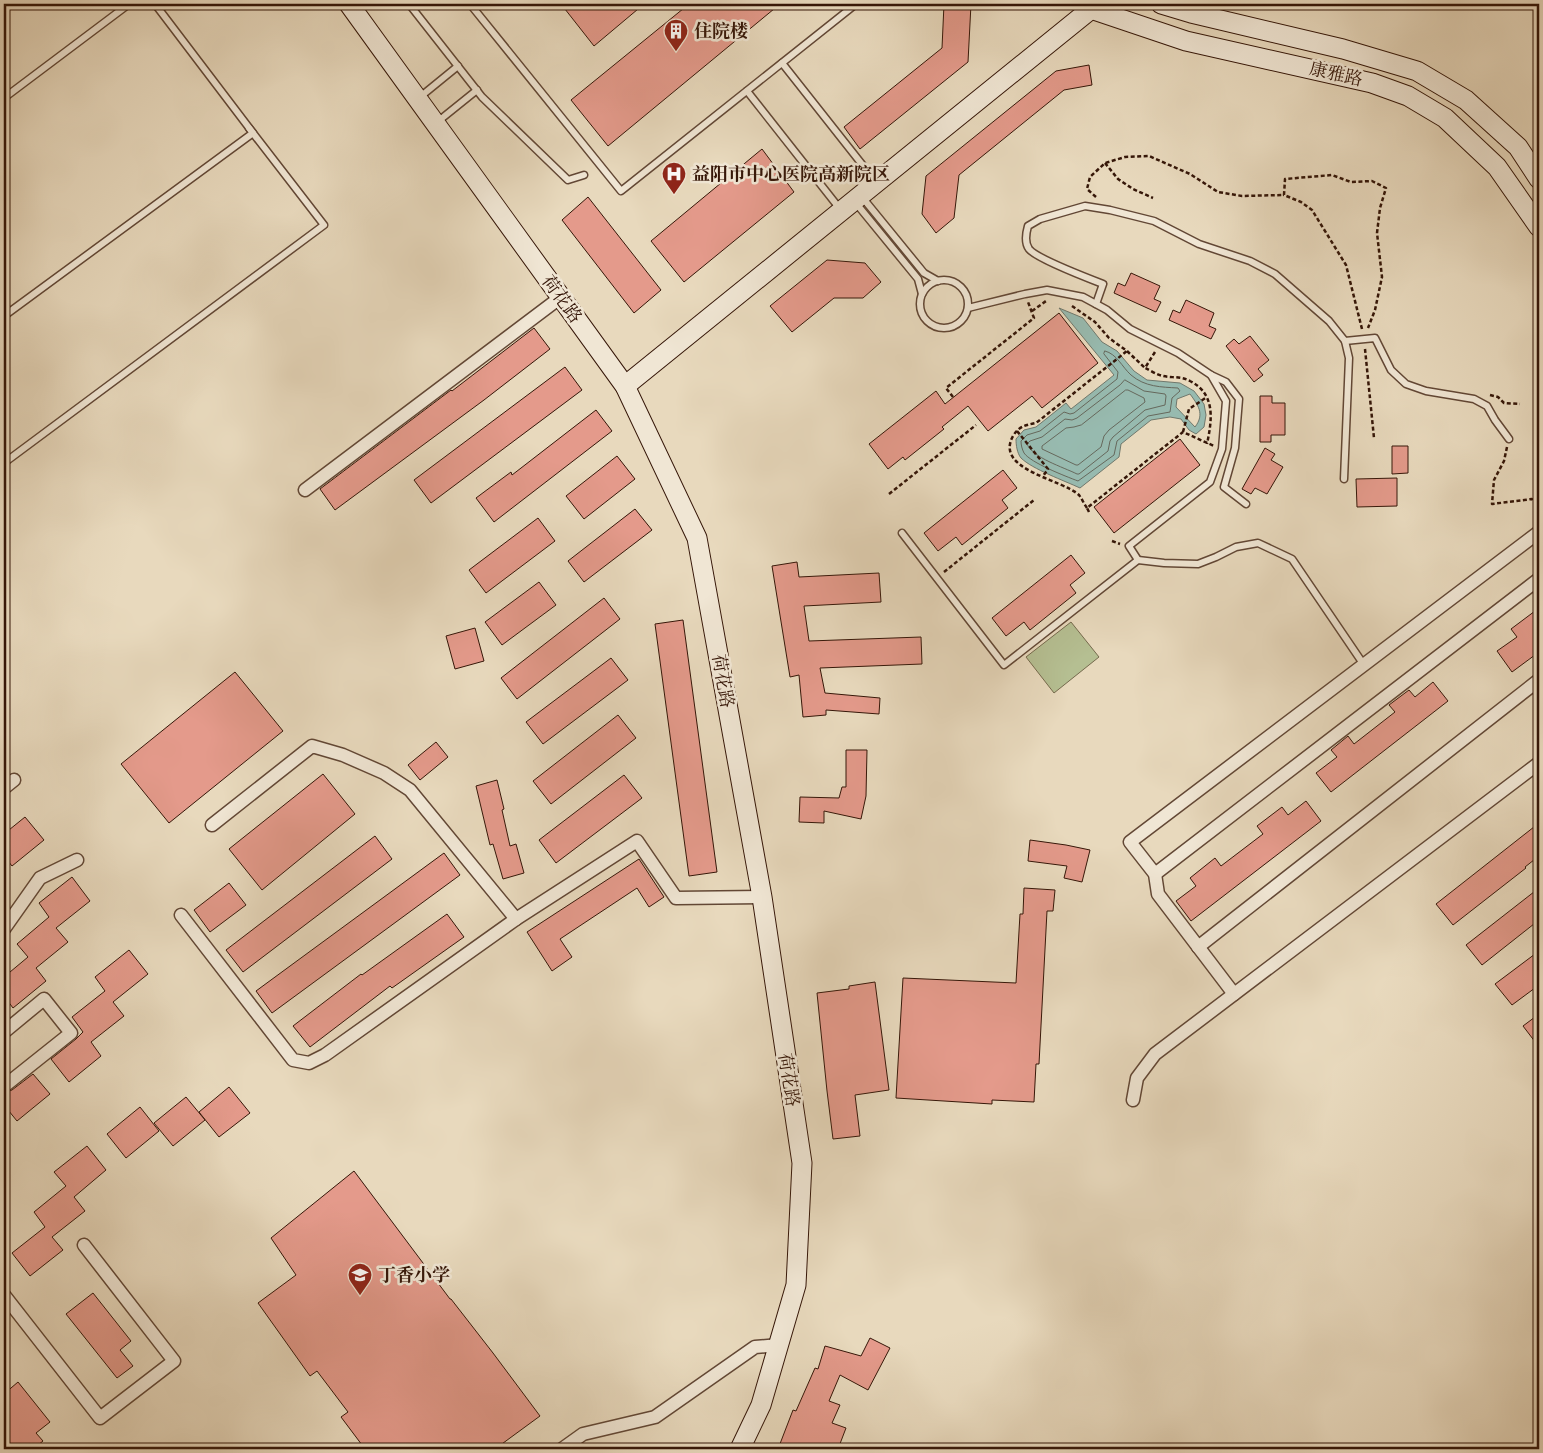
<svg xmlns="http://www.w3.org/2000/svg" width="1543" height="1453" font-family="'Libre Caslon Text','Noto Serif SC',serif">
<rect width="100%" height="100%" fill="#e8d9bd"/>
<filter id="stains"><feTurbulence type="fractalNoise" baseFrequency=".004" numOctaves="4"/><feColorMatrix values="0 0 0 0 .2 0 0 0 0 .09 0 0 0 0 .02 0 0 0 .5 -.17"/></filter>
<radialGradient id="worn" r=".72"><stop offset=".6" stop-color="#630" stop-opacity="0"/><stop offset="1" stop-color="#630" stop-opacity=".3"/></radialGradient>
<polygon fill="#b5bf92" stroke="#756a4d" points="1071,622 1099,657 1054,693 1026,657"/>
<path fill="#97baaf" stroke="#70786c" fill-rule="evenodd" d="M1059,308L1083,318L1102,342L1117,351L1134,371L1147,380L1180,383L1194,391L1204,404L1206,415L1204,427L1196,434L1189,430L1181,419L1170,417L1151,420L1121,444L1119,457L1080,488C1065,481 1032,469 1021,458C1017,453 1016,445 1016,439L1024,430L1036,427L1066,403L1071,409L1114,375ZM1190,394C1198,405 1205,414 1195,427L1176,407L1177,399Z"/>
<g fill="none" stroke-linecap="round" stroke-linejoin="round">
<g stroke="#66685c" stroke-width="1">
<path d="M1105,351C1117,354 1122,367 1131,375C1145,387 1161,387 1178,388L1180,391L1172,398L1170,412L1148,416L1117,441L1114,455L1078,481C1065,476 1031,463 1024,453C1022,449 1021,445 1021,441L1027,435L1040,431L1064,412L1070,414L1074,413L1117,379L1118,372L1104,354Z"/>
<path d="M1125,380L1144,391L1165,394L1166,396L1165,405L1145,410L1113,437L1110,441L1108,451L1079,474H1077C1063,467 1033,458 1027,444L1030,441L1042,437L1065,419L1072,420L1077,418L1120,385Z"/>
<polygon points="1126,390 1128,390 1144,398 1145,402 1109,430 1104,436 1101,447 1078,465 1076,465 1042,449 1042,446 1066,428 1074,427 1081,425"/>
</g>
</g>
<g fill="#e49a8b" stroke="#351608">
<polygon points="561,4 644,4 594,46"/>
<polygon points="689,4 780,4 608,146 571,100"/>
<polygon points="944,4 971,4 968,62 860,149 844,127 942,48"/>
<polygon points="1089,65 1092,85 1064,90 959,175 954,218 936,233 922,214 926,176 1056,71"/>
<polygon points="762,149 794,192 684,282 651,241"/>
<polygon points="588,197 661,290 634,313 562,220"/>
<polygon points="827,260 865,263 881,282 863,298 834,298 792,332 770,306"/>
<polygon points="1131,273 1160,286 1154,299 1161,302 1156,312 1114,293 1118,283 1125,286"/>
<polygon points="1186,300 1214,313 1209,326 1216,329 1211,339 1169,320 1173,310 1180,313"/>
<polygon points="1059,313 1098,363 1042,408 1032,396 988,431 968,406 942,427 944,429 905,460 903,457 888,469 869,444 936,391 945,404"/>
<polygon points="534,328 550,349 484,400 335,510 320,489 451,390 452,391"/>
<polygon points="1250,336 1269,360 1258,369 1263,375 1254,382 1226,346 1234,339 1239,344"/>
<polygon points="565,367 582,390 431,503 414,480"/>
<polygon points="1260,396 1272,396 1272,403 1285,403 1285,435 1271,435 1271,442 1260,442"/>
<polygon points="596,410 612,431 494,522 476,498 511,472 512,475"/>
<polygon points="1180,439 1200,465 1114,533 1094,507"/>
<polygon points="1392,446 1408,446 1408,473 1392,474"/>
<polygon points="1265,448 1275,454 1271,460 1283,467 1267,494 1255,488 1251,494 1242,489"/>
<polygon points="617,456 635,479 584,519 566,496"/>
<polygon points="1003,470 1017,488 1002,500 1008,508 962,545 956,537 938,551 924,533"/>
<polygon points="1397,478 1397,506 1357,507 1356,479"/>
<polygon points="635,509 652,530 584,582 568,561"/>
<polygon points="538,518 555,541 486,593 469,570"/>
<polygon points="1071,555 1085,573 1070,585 1076,593 1030,630 1024,622 1006,636 992,618"/>
<polygon points="797,562 799,577 879,573 881,602 804,606 809,641 921,637 922,664 820,668 825,693 880,698 879,714 826,710 826,715 803,717 799,675 790,677 772,566"/>
<polygon points="539,582 556,605 502,645 485,622"/>
<polygon points="604,598 620,619 517,699 501,678"/>
<polygon points="1539,608 1539,652 1512,672 1497,651 1517,637 1511,629"/>
<polygon points="683,620 717,872 689,876 655,624"/>
<polygon points="475,628 484,661 455,669 446,636"/>
<polygon points="611,658 628,680 543,744 526,722"/>
<polygon points="235,672 283,731 169,823 121,764"/>
<polygon points="1433,682 1448,701 1331,792 1316,773 1337,757 1331,750 1348,736 1354,744 1395,712 1389,705 1409,690 1415,697"/>
<polygon points="618,715 636,738 551,804 533,781"/>
<polygon points="436,742 448,757 420,780 408,765"/>
<polygon points="846,750 867,750 866,796 861,819 824,811 824,823 799,822 800,797 839,798 842,787 846,787"/>
<polygon points="323,774 355,814 262,890 229,849"/>
<polygon points="624,775 642,798 556,863 539,840"/>
<polygon points="497,780 504,809 502,810 510,846 516,844 524,873 503,879 493,844 490,845 476,786"/>
<polygon points="1306,801 1321,821 1191,921 1176,901 1196,886 1190,878 1215,858 1221,866 1263,834 1257,826 1282,807 1288,815"/>
<polygon points="25,817 44,840 12,866 4,856 4,834"/>
<polygon points="1539,823 1539,856 1525,867 1526,868 1453,925 1436,904"/>
<polygon points="375,836 392,859 243,972 226,950"/>
<polygon points="1030,840 1066,845 1090,850 1082,882 1064,878 1067,866 1028,861"/>
<polygon points="444,853 460,875 272,1013 256,991"/>
<polygon points="639,859 664,897 649,907 637,888 560,939 572,957 552,971 527,932"/>
<polygon points="72,877 90,901 56,928 68,942 36,968 46,981 13,1008 4,996 4,977 28,957 17,944 49,917 39,903"/>
<polygon points="229,883 246,905 210,932 194,910"/>
<polygon points="1024,888 1055,890 1053,911 1047,911 1039,1064 1036,1064 1034,1102 992,1100 992,1104 896,1098 903,978 1016,983 1020,914 1023,914"/>
<polygon points="1539,888 1539,920 1482,965 1466,945"/>
<polygon points="447,914 464,937 392,988 390,986 310,1047 293,1026 361,974 362,975"/>
<polygon points="129,950 148,974 113,1002 124,1016 91,1042 101,1056 69,1082 51,1059 76,1039 83,1032 72,1017 105,991 95,977"/>
<polygon points="1539,951 1539,985 1512,1005 1495,984"/>
<polygon points="875,982 889,1090 855,1095 860,1136 833,1139 827,1091 817,993 849,989 849,986"/>
<polygon points="1539,1014 1539,1047 1523,1026"/>
<polygon points="33,1074 50,1094 17,1121 4,1105 4,1093 12,1090"/>
<polygon points="229,1087 250,1113 219,1137 199,1112"/>
<polygon points="186,1097 205,1120 173,1146 154,1123"/>
<polygon points="140,1107 159,1131 126,1158 107,1134"/>
<polygon points="87,1146 106,1170 74,1197 85,1211 52,1237 63,1250 30,1276 12,1253 45,1227 34,1212 66,1186 54,1172"/>
<polygon points="354,1171 450,1299 451,1299 493,1353 540,1416 495,1449 365,1449 341,1417 348,1412 317,1371 310,1376 258,1303 296,1275 271,1238"/>
<polygon points="93,1293 131,1341 120,1350 133,1366 117,1378 66,1314"/>
<polygon points="870,1338 890,1348 868,1390 840,1375 829,1401 840,1405 832,1423 846,1428 838,1449 778,1449 793,1410 796,1411 815,1368 818,1369 825,1346 861,1356"/>
<polygon points="18,1382 50,1422 36,1433 43,1441 33,1449 4,1449 4,1394"/>
</g>
<g fill="none" stroke-linecap="round" stroke-linejoin="round">
<defs>
<g id="lane">
<polyline points="409,4 482,97 568,180 584,175"/>
<polyline points="470,4 621,191 856,4"/>
<polyline points="782,63 876,182"/>
<polyline points="747,91 840,209"/>
<polyline points="420,97 458,66"/>
<polyline points="4,98 129,4"/>
<polyline points="436,123 477,90"/>
<polyline points="862,197 924,273 938,281"/>
<polyline points="855,202 918,279 922,294"/>
<circle cx="944" cy="304" r="24"/>
<path d="M1096,304L1103,284C1090,279 1036,258 1029,249C1024,242 1026,233 1028,226L1040,219L1085,206L1110,210L1154,221L1199,244L1250,261L1275,274L1329,321L1345,341L1349,358L1344,479"/>
<polyline points="968,308 1025,294 1047,290 1083,297 1107,310 1130,329 1178,353 1211,375 1226,382 1239,399 1235,448 1224,487 1246,504"/>
<polyline points="4,316 253,133 155,4"/>
<polyline points="1345,341 1375,338 1391,370 1406,384 1426,391 1474,399 1487,406 1495,420 1509,439"/>
<polyline points="4,463 324,225 249,128"/>
<polyline points="902,533 1004,665 1138,560 1129,546 1210,482 1222,449 1226,401 1211,375"/>
<polyline points="1138,560 1164,563 1198,564 1216,557 1236,547 1258,543 1292,559 1364,665"/>
</g>
<g id="street">
<polyline points="305,490 561,297"/>
<polyline points="4,788 14,780"/>
<polyline points="212,825 312,746 343,755 384,773 410,790 516,919 637,841 676,898 762,897"/>
<polyline points="1155,874 1539,579"/>
<polyline points="181,915 293,1060 309,1063 325,1055 516,919"/>
<polyline points="4,929 40,878 77,860"/>
<polyline points="1198,947 1539,680"/>
<polyline points="1234,994 1158,894 1155,874 1130,842 1539,532"/>
<polyline points="4,1032 44,999 71,1033 7,1084 4,1081"/>
<polyline points="1133,1100 1137,1078 1155,1054 1539,763"/>
<polyline points="4,1295 100,1418 174,1361 84,1245"/>
<polyline points="562,1449 583,1434 655,1417 755,1347 779,1345"/>
</g>
<g id="secondary">
<polyline points="349,4 625,386 697,538 762,897 802,1163 796,1285 761,1405 740,1449"/>
<polyline points="1082,4 1091,9 1186,41 1372,83 1408,96 1445,118 1497,167 1539,227"/>
<polyline points="1161,4 1191,13 1343,49 1417,71 1466,100 1518,147 1539,179"/>
<polyline points="625,386 1091,9 1094,4"/>
</g>
</defs>
<use href="#lane" stroke="#624735" stroke-width="9"/>
<use href="#street" stroke="#624735" stroke-width="15"/>
<use href="#secondary" stroke="#351608" stroke-width="21"/>
<g stroke="#351608" stroke-width="2.5" stroke-dasharray="4 2.5" stroke-linecap="butt">
<polyline points="1105,163 1118,179 1133,189 1153,198"/>
<polyline points="1096,197 1087,189 1090,177 1105,163 1125,157 1149,156 1190,174 1218,192 1242,196 1284,195"/>
<polyline points="1072,306 1095,322 1109,338 1127,351 1145,368"/>
<polyline points="1032,311 1046,301"/>
<polyline points="1362,329 1346,265 1312,210 1301,202 1284,195 1285,179 1332,175 1351,182 1372,181 1386,188 1380,208 1377,233 1382,277 1375,310 1368,328"/>
<polyline points="1365,349 1374,438"/>
<path d="M1155,352L1145,368C1150,370 1157,375 1163,376C1172,378 1181,376 1190,381C1216,394 1212,420 1207,444"/>
<polyline points="1490,395 1498,397 1504,403 1520,404"/>
<polyline points="953,397 946,388 1034,318 1028,302"/>
<polyline points="1017,431 1048,469 1043,476"/>
<polyline points="1183,432 1189,409 1207,397"/>
<polyline points="1507,447 1504,461 1494,480 1492,504 1532,499 1539,507"/>
<polyline points="889,494 976,425"/>
<path d="M1087,508C1084,504 1082,499 1079,495C1062,479 994,470 1013,436C1019,426 1026,425 1036,423L1127,351"/>
<polyline points="1089,512 1087,508 1183,432 1214,446"/>
<polyline points="1112,541 1120,544"/>
<polyline points="944,572 1034,500"/>
</g>
<use href="#lane" stroke="#f0e6d4" stroke-width="6"/>
<use href="#street" stroke="#f0e6d4" stroke-width="12"/>
<use href="#secondary" stroke="#f0e6d4" stroke-width="19"/>
</g>
<defs>
<symbol id="building-pin" viewBox="-11 -11 22 30"><path d="M0 17L-7.5 6A9.5 9.5 0 1 1 7.5 6Z" fill="#8f2418" stroke="#f0e6d4"/><path d="M-4-6H4V6H1V3H-1V6H-4ZM-2.5-4.3h1.7v1.8h-1.7ZM.8-4.3h1.7v1.8H.8ZM-2.5-1h1.7V.8h-1.7ZM.8-1h1.7V.8H.8Z" fill="#fff"/></symbol>
<symbol id="hospital-pin" viewBox="-11 -11 22 30"><path d="M0 17L-7.5 6A9.5 9.5 0 1 1 7.5 6Z" fill="#8f2418" stroke="#f0e6d4"/><path d="M-5-5h3v3.5h4V-5h3V5h-3V1.5h-4V5h-3Z" fill="#fff"/></symbol>
<symbol id="school-pin" viewBox="-11 -11 22 30"><path d="M0 17L-7.5 6A9.5 9.5 0 1 1 7.5 6Z" fill="#8f2418" stroke="#f0e6d4"/><path d="M0-5L7-2L0 1L-7-2ZM-4 1L0 2.5L4 1V4Q0 6-4 4Z" fill="#fff"/></symbol>
</defs>
<g fill-rule="evenodd">
<use href="#building-pin" x="662" y="17" width="28" height="38"/>
<use href="#hospital-pin" x="660" y="160" width="28" height="38"/>
<use href="#school-pin" x="346" y="1261" width="28" height="38"/>
</g>
<g text-anchor="middle" stroke-width="5" stroke-linejoin="round" paint-order="stroke">
<g font-size="18" font-weight="bold" fill="#351608" stroke="#f0e6d4" text-anchor="start">
<text x="694" y="37">住院楼</text>
<text x="692" y="180">益阳市中心医院高新院区</text>
<text x="378" y="1281">丁香小学</text>
</g>
<g font-size="18" fill="#351608" stroke="#f0e6d4">
<text transform="translate(1336 74) rotate(13)" y="6">康雅路</text>
<text transform="translate(562 299) rotate(54)" y="6">荷花路</text>
<text transform="translate(723 681) rotate(80)" y="6">荷花路</text>
<text transform="translate(789 1080) rotate(81)" y="6">荷花路</text>
</g>
</g>
<rect width="1543" height="1453" fill="none" stroke="#e8d9bd" stroke-width="20"/>
<rect x="5" y="5" width="1533" height="1443" fill="none" stroke="#351608" stroke-width="2.5"/>
<rect x="10" y="10" width="1523" height="1433" fill="none" stroke="#351608"/>
<rect width="100%" height="100%" filter="url(#stains)"/>
<rect width="100%" height="100%" fill="url(#worn)"/>
</svg>
